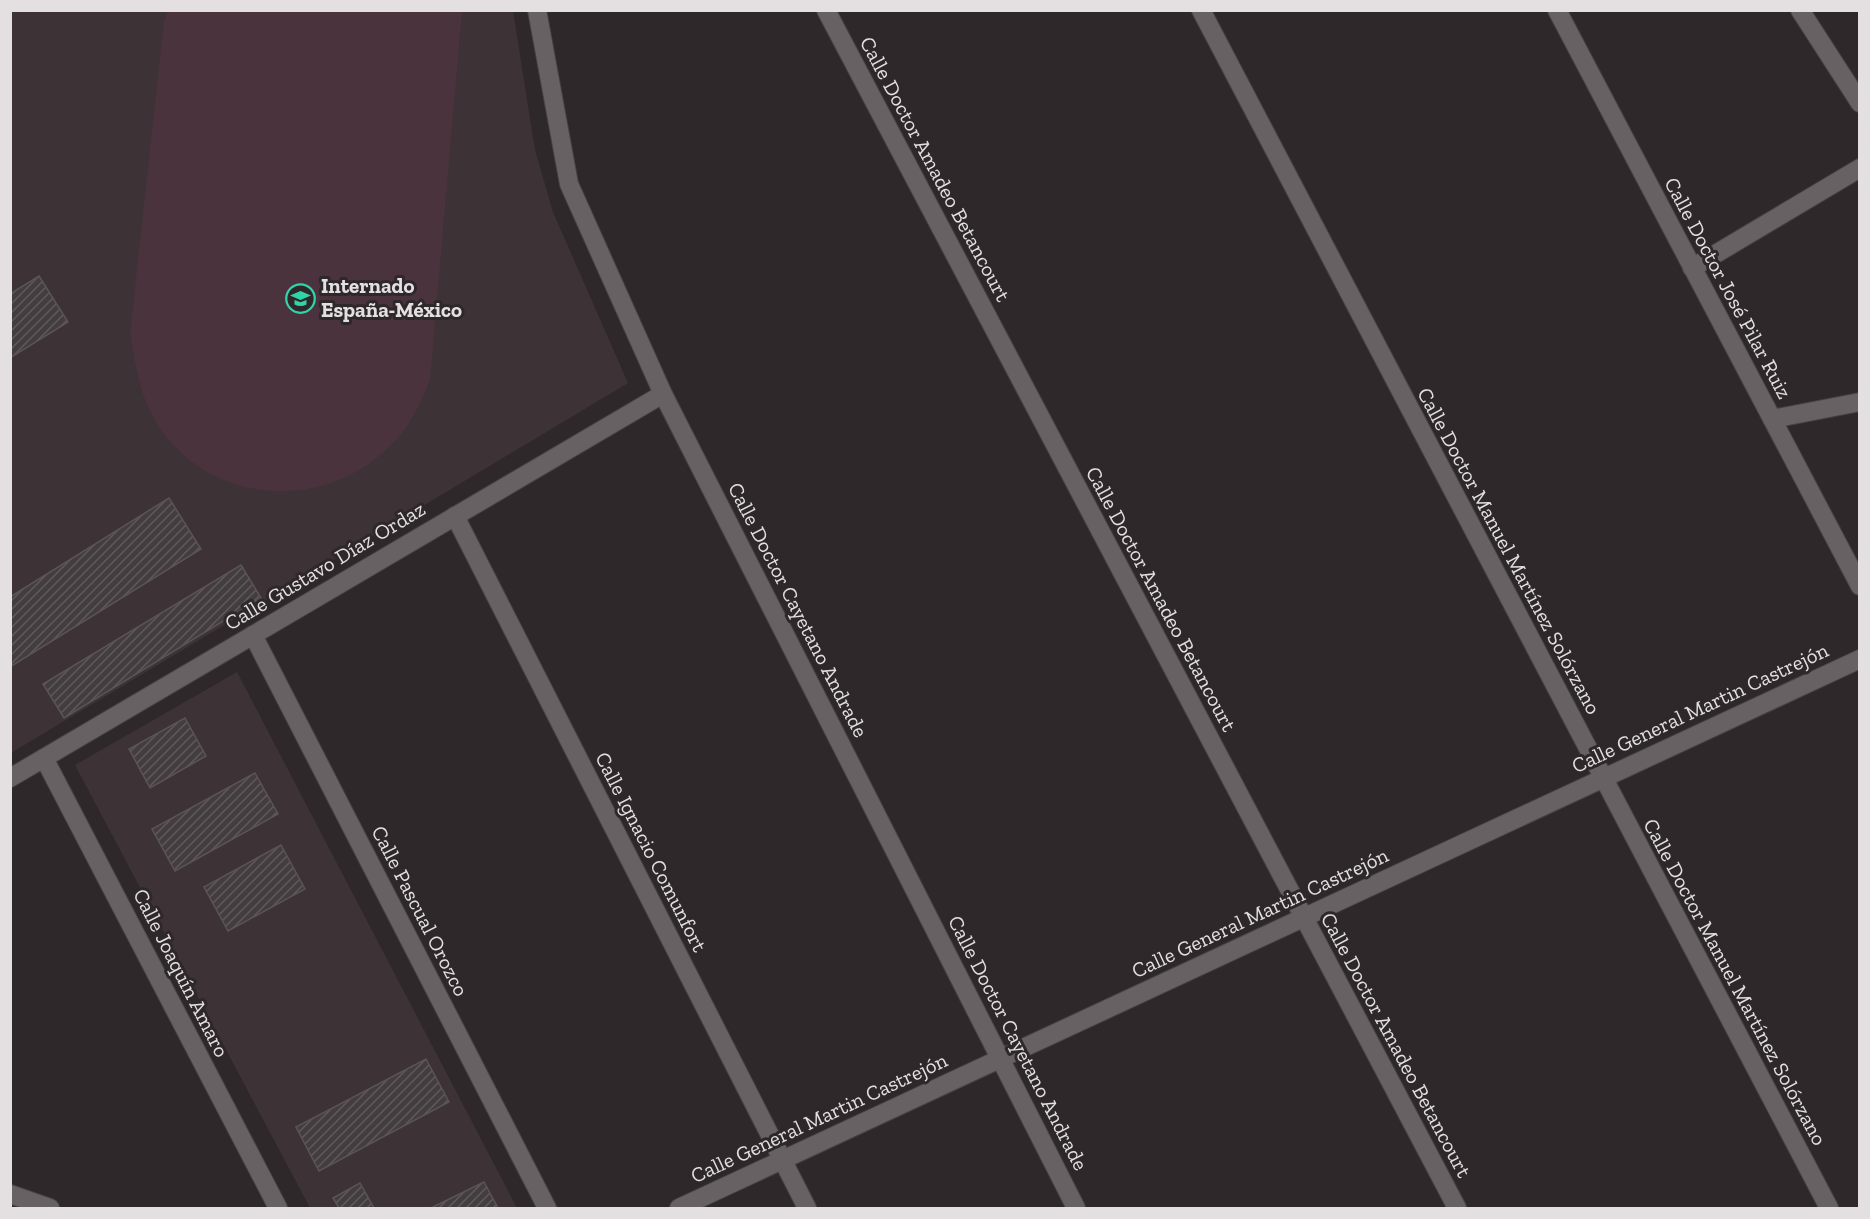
<svg xmlns="http://www.w3.org/2000/svg" width="1870" height="1219" font-family="'Zilla Slab',serif">
<defs>
<pattern id="building-hatch" width="6" height="6" patternUnits="userSpaceOnUse" patternTransform="scale(1.5)"><rect width="6" height="6" fill="#433d40"/><path d="M-1 1l2-2M0 6l6-6M5 7l2-2" fill="none" stroke="#5e595b"/></pattern>
</defs>
<rect width="100%" height="100%" fill="#2e282b"/>
<g fill="#3d3236">
<polygon points="10,11 513,11 535,150 553,212 628,383 11,753"/>
<polygon points="237,672 517,1208 310,1208 75,765"/>
</g>
<path fill="#4a333d" d="M168,11H462L430,380C420,405 410,427 390,446C323,514 204,505 155,420C139,394 135,362 130,333L164,21Z"/>
<g fill="url(#building-hatch)" stroke="#5b5457" stroke-width="1.5">
<polygon points="39,276 68,322 10,358 10,294"/>
<polygon points="169,498 201,549 10,667 10,597"/>
<polygon points="241,565 261,598 64,718 43,684"/>
<polygon points="185,718 206,756 150,788 129,749"/>
<polygon points="255,773 278,814 175,871 152,829"/>
<polygon points="281,845 305,889 228,931 204,887"/>
<polygon points="426,1059 449,1102 319,1171 296,1127"/>
<polygon points="484,1182 498,1208 431,1208"/>
<polygon points="360,1183 374,1208 339,1208 333,1198"/>
</g>
<g fill="none" stroke-linecap="round" stroke-linejoin="round">
<defs>
<g id="minor">
<polyline points="537,10 569,184 663,394 1076,1208"/>
<polyline points="826,10 1457,1208"/>
<polyline points="1201,10 1829,1208"/>
<polyline points="1557,10 1860,586"/>
<polyline points="1800,10 1860,103"/>
<polyline points="1692,268 1860,168"/>
<polyline points="1772,419 1860,402"/>
<polyline points="455,516 807,1208"/>
<polyline points="253,635 547,1208"/>
<polyline points="44,758 278,1208"/>
<polyline points="10,778 663,394"/>
<polyline points="10,1194 50,1208"/>
<polyline points="679,1208 1860,659"/>
</g>
</defs>
<use href="#minor" stroke="#474345" stroke-width="20"/>
<use href="#minor" stroke="#676164" stroke-width="18"/>
</g>
<defs>
<symbol id="school-ring" viewBox="-11 -11 22 22"><circle r="9.5" fill="#2e282b" stroke="#31d4a9" stroke-width="1.5"/><path d="M0-5L7-2L0 1L-7-2ZM-4 1L0 2.5L4 1V4Q0 6-4 4Z" fill="#31d4a9"/></symbol>
</defs>
<g fill-rule="evenodd">
<use href="#school-ring" x="284" y="282" width="33" height="33"/>
</g>
<g text-anchor="middle" stroke-width="6" stroke-linejoin="round" paint-order="stroke">
<g font-size="21" fill="#e4e0e2" stroke="#2e282b">
<text transform="translate(935 169) rotate(62)" y="7">Calle Doctor Amadeo Betancourt</text>
<text transform="translate(1728 288) rotate(62)" y="7">Calle Doctor José Pilar Ruiz</text>
<text transform="translate(1509 551) rotate(62)" y="7">Calle Doctor Manuel Martínez Solórzano</text>
<text transform="translate(325 566) rotate(-31)" y="7">Calle Gustavo Díaz Ordaz</text>
<text transform="translate(1161 599) rotate(62)" y="7">Calle Doctor Amadeo Betancourt</text>
<text transform="translate(798 610) rotate(63)" y="7">Calle Doctor Cayetano Andrade</text>
<text transform="translate(1700 708) rotate(-25)" y="7">Calle General Martin Castrejón</text>
<text transform="translate(651 852) rotate(63)" y="7">Calle Ignacio Comunfort</text>
<text transform="translate(420 911) rotate(63)" y="7">Calle Pascual Orozco</text>
<text transform="translate(1260 913) rotate(-25)" y="7">Calle General Martin Castrejón</text>
<text transform="translate(181 973) rotate(63)" y="7">Calle Joaquín Amaro</text>
<text transform="translate(1735 982) rotate(62)" y="7">Calle Doctor Manuel Martínez Solórzano</text>
<text transform="translate(1018 1043) rotate(63)" y="7">Calle Doctor Cayetano Andrade</text>
<text transform="translate(1396 1045) rotate(62)" y="7">Calle Doctor Amadeo Betancourt</text>
<text transform="translate(819 1118) rotate(-25)" y="7">Calle General Martin Castrejón</text>
</g>
<g font-size="21" font-weight="bold" fill="#e4e0e2" stroke="#2e282b" text-anchor="start">
<text x="321" y="293">Internado<tspan x="321" dy="24">España-México</tspan></text>
</g>
</g>
<rect width="1870" height="1219" fill="none" stroke="#e4e0e2" stroke-width="24"/>
</svg>
